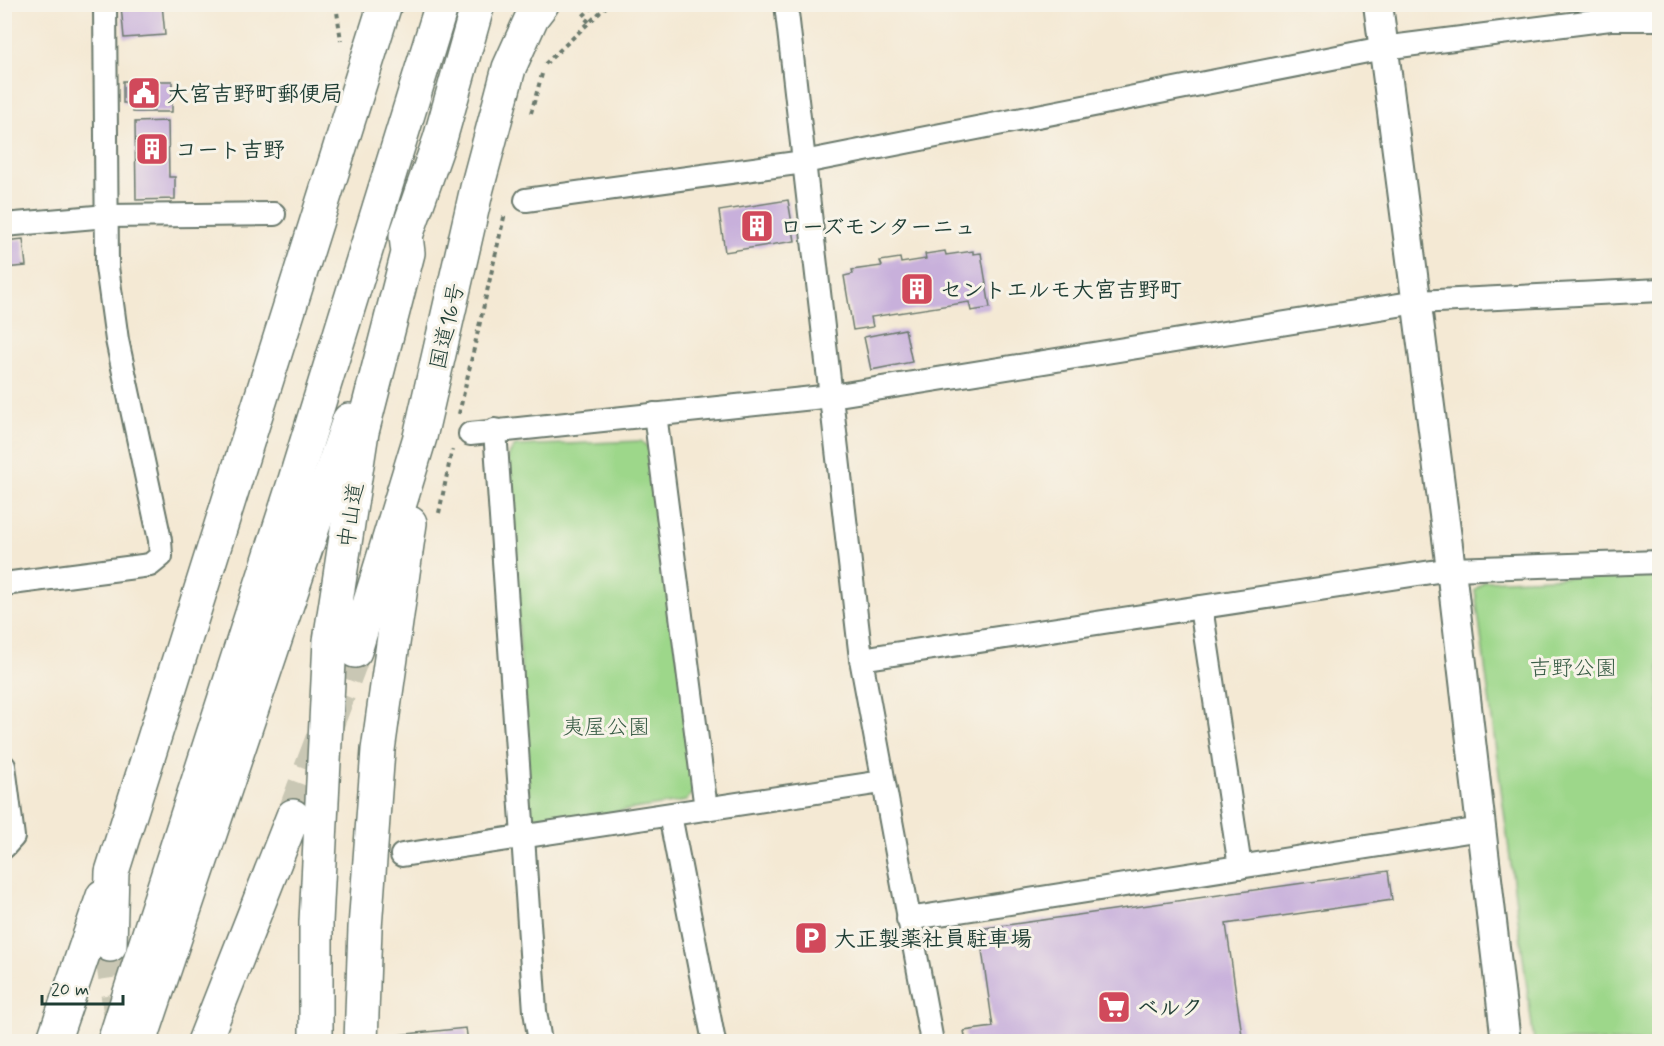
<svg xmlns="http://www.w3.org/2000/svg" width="1664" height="1046" font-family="Mynerve,'Klee One',sans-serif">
<rect width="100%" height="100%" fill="#f7f3e8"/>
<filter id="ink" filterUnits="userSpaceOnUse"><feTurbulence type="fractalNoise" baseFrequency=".0167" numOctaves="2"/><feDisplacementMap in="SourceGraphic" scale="12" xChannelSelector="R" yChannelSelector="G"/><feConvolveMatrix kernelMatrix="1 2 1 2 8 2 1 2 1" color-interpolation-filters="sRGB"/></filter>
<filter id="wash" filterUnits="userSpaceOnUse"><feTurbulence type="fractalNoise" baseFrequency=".008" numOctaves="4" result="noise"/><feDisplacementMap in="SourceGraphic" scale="24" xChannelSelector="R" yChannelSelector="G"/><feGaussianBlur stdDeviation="1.35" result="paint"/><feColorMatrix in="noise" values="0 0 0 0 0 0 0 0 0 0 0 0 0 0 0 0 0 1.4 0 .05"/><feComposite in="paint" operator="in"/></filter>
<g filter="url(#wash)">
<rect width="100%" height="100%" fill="#f4e9d4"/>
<g fill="#9dd78a" stroke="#5e8a5f" stroke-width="1.5">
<polygon points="641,441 650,449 696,788 686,801 542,823 530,814 508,456 515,446"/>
<polygon points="1659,573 1659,1039 1642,1042 1534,1041 1475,590 1484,581"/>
</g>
<g id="blocks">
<g fill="#c8b0db">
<polygon points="162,4 165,35 124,38 121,6"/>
<polygon points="123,81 172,81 172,112 133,112 133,103 123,103"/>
<polygon points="168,121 169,177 175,177 175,199 136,200 135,122"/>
<polygon points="788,200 795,241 725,252 719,211"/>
<polygon points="23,239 26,266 4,268 4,241"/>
<polygon points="945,251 946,255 973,251 973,254 981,253 990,308 971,311 969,302 871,317 873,327 853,330 844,276 853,274 852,270 882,266 880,261 900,258 901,263 926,259 925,254"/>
<polygon points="905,329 912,362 871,370 864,337"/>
<polygon points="1388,871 1392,900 1226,924 1243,1042 966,1042 964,1031 993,1027 979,929"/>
<polygon points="466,1028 468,1042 397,1042 397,1035"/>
</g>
</g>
</g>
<g filter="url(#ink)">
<use href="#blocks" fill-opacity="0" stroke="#6a796c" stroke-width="1.5"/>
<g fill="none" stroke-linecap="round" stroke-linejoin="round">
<g stroke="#c9c7b4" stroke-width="33" stroke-dasharray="33 16" stroke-linecap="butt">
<polyline points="293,816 355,651"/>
<polyline points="110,945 122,1028"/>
</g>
<defs>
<g id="minor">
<polyline points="786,4 861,659 932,1042"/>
<polyline points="526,200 804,162 1383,48 1610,19 1660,19"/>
<polyline points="4,225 107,216 274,214"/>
<polyline points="655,414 706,809"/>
<polyline points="495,430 535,1011 540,1042"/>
<polyline points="470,434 832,396 1417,302 1660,290"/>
<polyline points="4,584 150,565 161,556 160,540 117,340 107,267 105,4"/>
<polyline points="1201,607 1240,867"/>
<polyline points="861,659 1451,569 1660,562"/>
<polyline points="4,766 13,837 4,847"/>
<polyline points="670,815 714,1042"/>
<polyline points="402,855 882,782"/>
<polyline points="908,919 1481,829"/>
</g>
<polyline id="tertiary" points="1378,4 1451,569 1506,1042"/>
<g id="trunk">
<polyline points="355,651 420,437 477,188 509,68 532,17 542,4"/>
<polyline points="110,945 112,872 385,4"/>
<polyline points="53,1042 103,896"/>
<polyline points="114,1042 295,480 442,4"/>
<polyline points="140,1042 349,420"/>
<polyline points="204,1042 293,816"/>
<polyline points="316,1042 316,922 330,641 362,432 408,253 406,236 440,139 478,4"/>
<polyline points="361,1042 365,928 378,750 410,523"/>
</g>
</defs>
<use href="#minor" stroke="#6a796c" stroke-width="26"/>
<use href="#tertiary" stroke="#6a796c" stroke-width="32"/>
<use href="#trunk" stroke="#6a796c" stroke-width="36"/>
<g stroke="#6a796c" stroke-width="4" stroke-dasharray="4.5 4.5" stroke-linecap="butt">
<polyline points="336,4 341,41"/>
<polyline points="589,22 583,16 596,4"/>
<polyline points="545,64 609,4"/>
<polyline points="531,113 542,74"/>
<polyline points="459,414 505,213"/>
<polyline points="439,513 452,450"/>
</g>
<use href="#minor" stroke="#fff" stroke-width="22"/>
<use href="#tertiary" stroke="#fff" stroke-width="28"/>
<use href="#trunk" stroke="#fff" stroke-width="33"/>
</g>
</g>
<defs>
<symbol id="civic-square" viewBox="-11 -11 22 22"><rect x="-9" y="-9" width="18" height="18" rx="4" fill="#d1495b" stroke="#f7f3e8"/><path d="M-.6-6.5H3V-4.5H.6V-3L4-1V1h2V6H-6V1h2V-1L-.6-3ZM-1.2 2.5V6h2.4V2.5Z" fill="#fff"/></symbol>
<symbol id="building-square" viewBox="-11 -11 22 22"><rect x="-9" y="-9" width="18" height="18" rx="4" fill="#d1495b" stroke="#f7f3e8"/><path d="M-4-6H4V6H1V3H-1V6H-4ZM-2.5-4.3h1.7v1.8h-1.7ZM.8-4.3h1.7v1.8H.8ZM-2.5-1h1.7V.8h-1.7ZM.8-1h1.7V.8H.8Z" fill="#fff"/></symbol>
<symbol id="parking-square" viewBox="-11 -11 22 22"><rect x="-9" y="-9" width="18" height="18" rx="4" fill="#d1495b" stroke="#f7f3e8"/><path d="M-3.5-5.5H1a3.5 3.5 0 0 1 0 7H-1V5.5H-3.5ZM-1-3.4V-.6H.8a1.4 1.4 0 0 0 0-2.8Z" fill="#fff"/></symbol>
<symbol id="supermarket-square" viewBox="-11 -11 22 22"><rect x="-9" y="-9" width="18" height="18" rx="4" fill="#d1495b" stroke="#f7f3e8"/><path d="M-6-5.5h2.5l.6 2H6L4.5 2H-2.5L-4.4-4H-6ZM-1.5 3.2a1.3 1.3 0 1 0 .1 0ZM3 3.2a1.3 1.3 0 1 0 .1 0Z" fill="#fff"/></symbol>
</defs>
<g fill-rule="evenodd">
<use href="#civic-square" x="125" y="74" width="38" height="38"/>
<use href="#building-square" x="133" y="130" width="38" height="38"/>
<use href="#building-square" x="738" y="207" width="38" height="38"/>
<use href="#building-square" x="898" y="270" width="38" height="38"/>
<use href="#parking-square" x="792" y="919" width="38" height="38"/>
<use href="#supermarket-square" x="1095" y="988" width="38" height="38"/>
</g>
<g text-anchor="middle" stroke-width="6" stroke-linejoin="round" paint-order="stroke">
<g font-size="22" font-weight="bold" fill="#1f3d34" stroke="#f7f3e8" text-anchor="start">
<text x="167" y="101">大宮吉野町郵便局</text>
<text x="175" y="157">コート吉野</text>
<text x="780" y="234">ローズモンターニュ</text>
<text x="940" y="297">セントエルモ大宮吉野町</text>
<text x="834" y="946">大正製薬社員駐車場</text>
<text x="1137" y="1015">ベルク</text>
</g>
<g font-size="22" fill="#1f3d34" stroke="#f7f3e8">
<text transform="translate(446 326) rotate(-77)" y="8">国道16号</text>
<text transform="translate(350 515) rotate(-81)" y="8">中山道</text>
</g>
<g font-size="22" fill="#385c45" stroke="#f7f3e8">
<text x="1573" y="675">吉野公園</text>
<text x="606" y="734">夷屋公園</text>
</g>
</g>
<rect width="1664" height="1046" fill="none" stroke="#f7f3e8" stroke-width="24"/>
<path d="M42 995v9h81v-9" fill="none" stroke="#1f3d34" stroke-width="3"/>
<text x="51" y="995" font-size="18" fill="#1f3d34" stroke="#f7f3e8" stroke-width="4.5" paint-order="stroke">20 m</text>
</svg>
